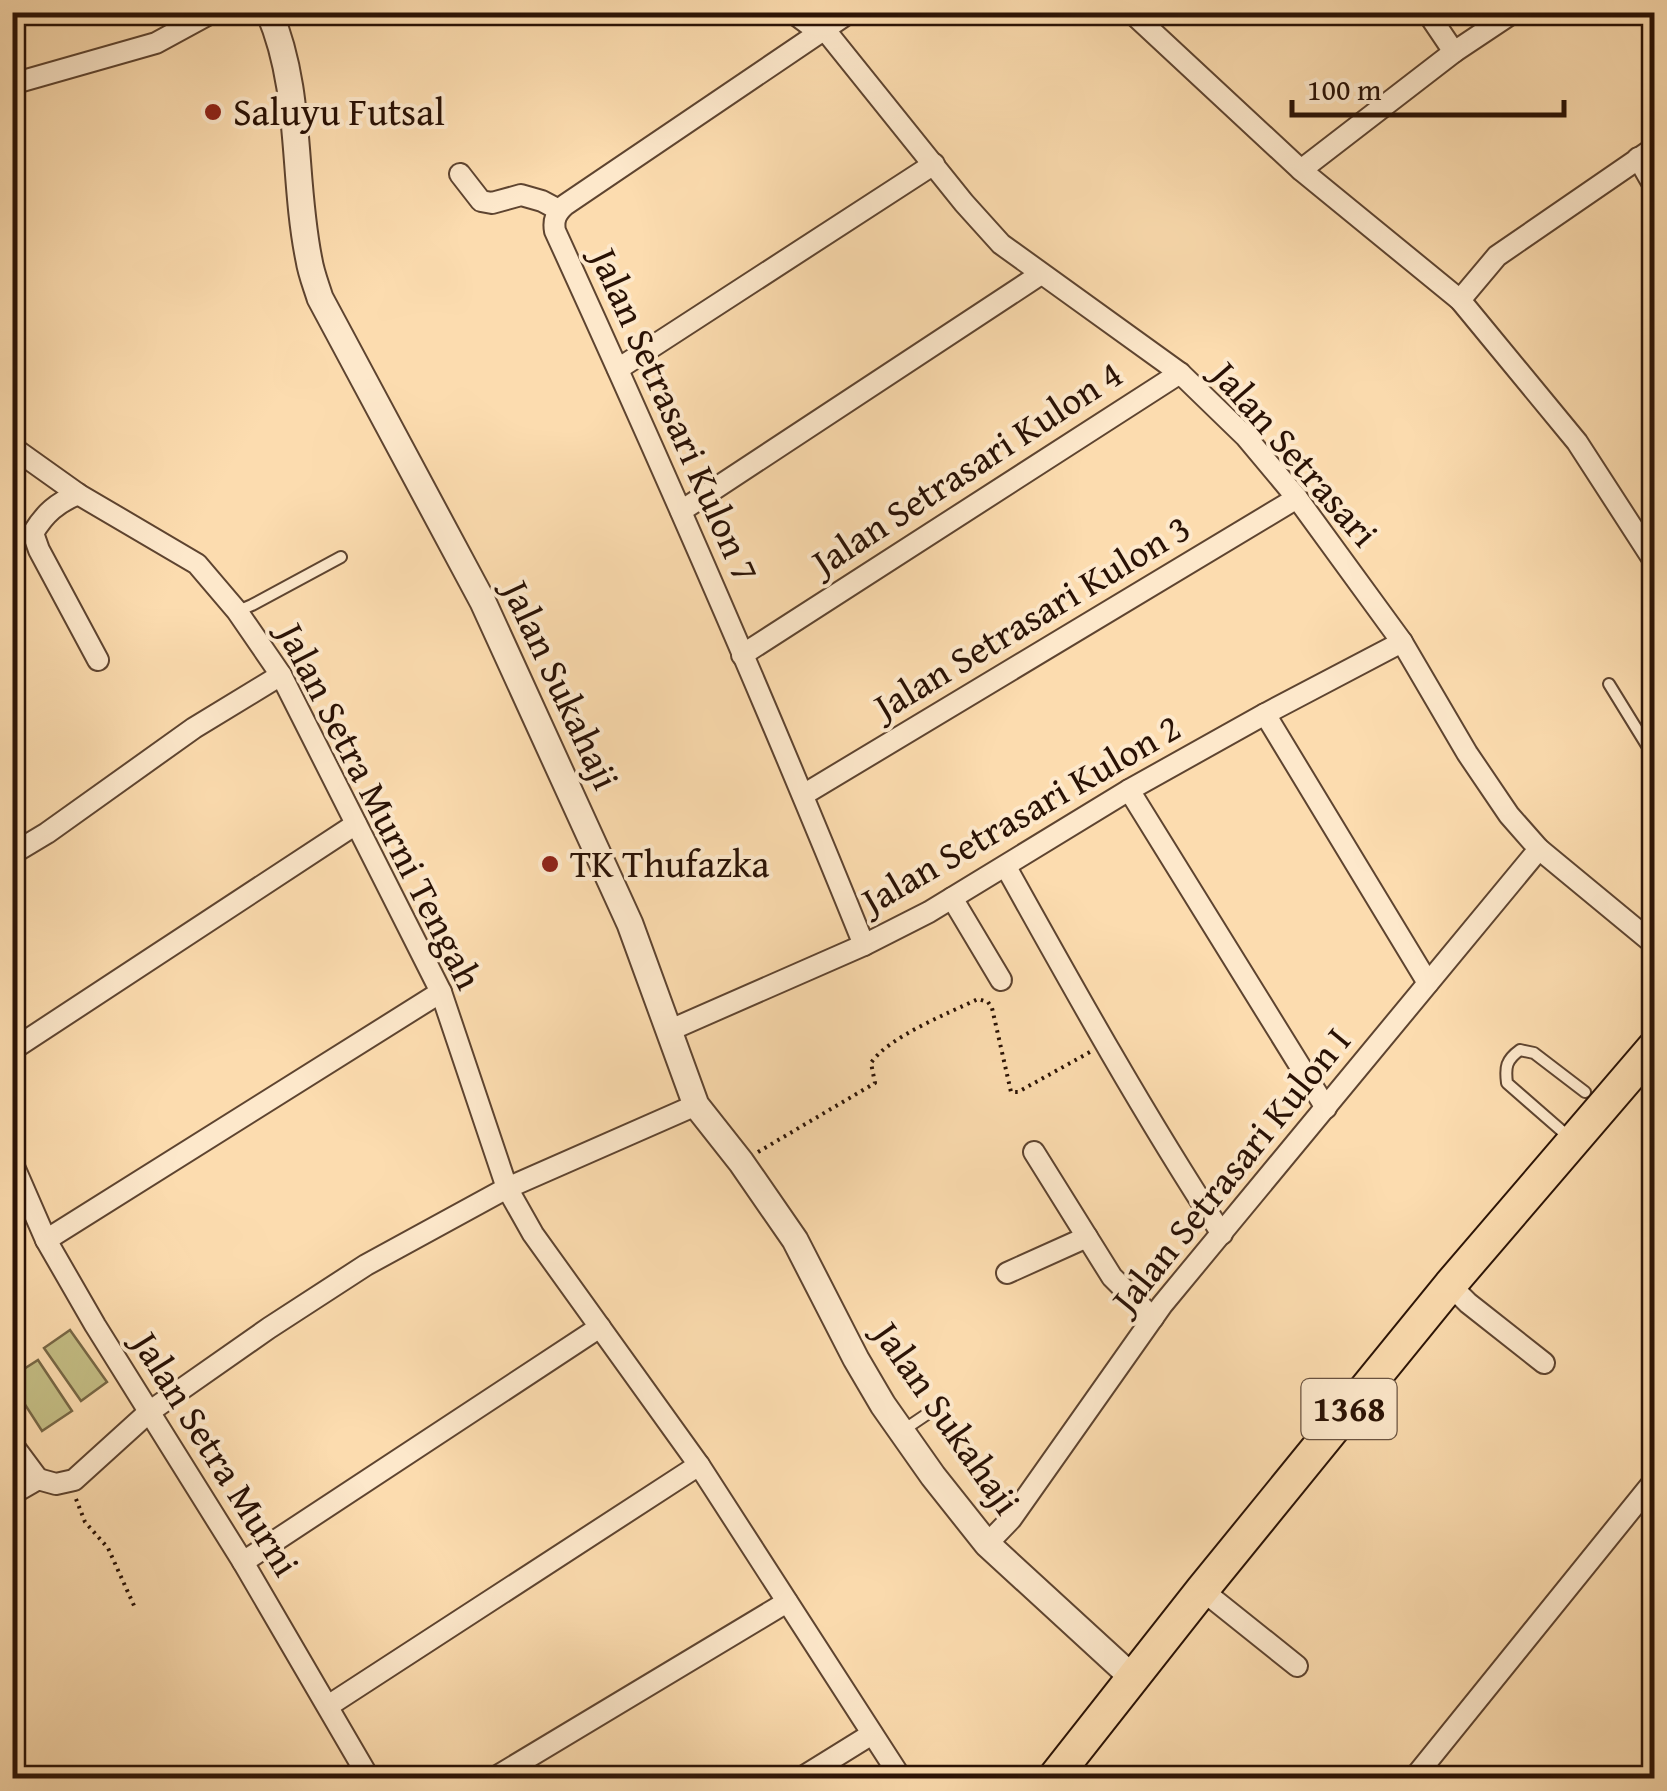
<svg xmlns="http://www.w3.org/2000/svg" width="1667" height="1791" font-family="'Gentium Book Plus',serif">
<rect width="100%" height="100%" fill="#fcdcaf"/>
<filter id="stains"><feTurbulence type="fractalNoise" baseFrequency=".002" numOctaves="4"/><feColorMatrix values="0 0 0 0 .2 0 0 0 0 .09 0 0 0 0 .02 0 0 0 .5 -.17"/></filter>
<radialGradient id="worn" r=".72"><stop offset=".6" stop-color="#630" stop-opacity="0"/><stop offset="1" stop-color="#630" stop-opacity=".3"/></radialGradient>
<g fill="#c5bf86" stroke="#786846" stroke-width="2.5">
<polygon points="70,1330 107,1382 81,1401 44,1348"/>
<polygon points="38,1360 72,1411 42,1431 13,1386 13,1376"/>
</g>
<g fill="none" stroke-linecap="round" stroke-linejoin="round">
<defs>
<g id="service">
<polyline points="238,611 252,605 341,557"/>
<polyline points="1609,684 1654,757"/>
<path d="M1570,1138L1507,1083C1505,1067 1506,1060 1520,1050L1534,1053L1585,1092"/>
<polyline points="902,1431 939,1406"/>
</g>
<g id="minor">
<polyline points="792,12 811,26 825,30 964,203 1001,244 1180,373 1246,437 1297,498 1402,642 1467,753 1509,815 1539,849 1654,944"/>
<path d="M850,12L565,205C556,213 553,220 555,231C663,467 767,705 864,945"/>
<polyline points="1131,12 1301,170 1460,300 1577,442 1654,561"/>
<polyline points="1427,12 1454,52"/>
<polyline points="12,84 156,43 213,12"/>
<polyline points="1638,158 1654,186"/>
<polyline points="1301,170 1454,52 1514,12"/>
<polyline points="460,174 481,201 492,203 521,195 542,201 559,210"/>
<polyline points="1460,300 1497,256 1654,148"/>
<polyline points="618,369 934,164"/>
<polyline points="12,447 78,494 197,564 237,611 281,675 441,992 507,1188 533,1234 699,1465 901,1778"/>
<path d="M78,494C57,503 45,513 33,533L39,550L98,660"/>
<polyline points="681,511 1041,274"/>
<polyline points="742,655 1180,373"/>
<polyline points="1265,714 1428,983"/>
<polyline points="1129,790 1326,1108"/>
<polyline points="803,795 1297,498"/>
<polyline points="12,854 47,833 194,728 281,675"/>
<path d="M1006,867C1075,991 1144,1115 1222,1234"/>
<polyline points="952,898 1001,980"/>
<polyline points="668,1031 864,945 929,912 1129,790 1265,714 1402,642"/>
<polyline points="12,1050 356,824"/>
<polyline points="1034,1152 1112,1277 1153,1318"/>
<polyline points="12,1162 46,1240 95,1325 243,1562 369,1778"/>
<polyline points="46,1240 441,992"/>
<polyline points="1007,1273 1087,1237"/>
<polyline points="1450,1285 1468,1303 1544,1363"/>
<polyline points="12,1444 38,1479"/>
<polyline points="12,1494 38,1479 56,1484 74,1480 149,1412 269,1328 366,1265 507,1188 696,1105"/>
<polyline points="987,1544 1011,1519 1162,1305 1539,849"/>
<polyline points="243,1562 600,1327"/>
<polyline points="1202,1590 1297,1666"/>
<polyline points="328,1706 699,1465"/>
<polyline points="494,1778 787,1602"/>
<polyline points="801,1778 872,1734"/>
<polyline points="1414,1778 1654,1481"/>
</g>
<path id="tertiary" d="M269,12C303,91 292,177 309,260C311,273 316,285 320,298L483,602L630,924L696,1105L741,1162L795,1240L856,1359L883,1405L933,1476L987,1544L1133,1678"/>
<polyline id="primary" points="1054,1778 1202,1590 1450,1285 1654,1047"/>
</defs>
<use href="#service" stroke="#5e4430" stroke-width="14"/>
<use href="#minor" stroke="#5e4430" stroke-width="24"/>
<use href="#tertiary" stroke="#5e4430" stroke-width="29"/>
<use href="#primary" stroke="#2a1205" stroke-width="36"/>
<g stroke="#2a1205" stroke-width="4" stroke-dasharray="2.5 5" stroke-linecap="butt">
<path d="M758,1152L875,1083L871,1063C888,1037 949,1013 978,999L988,1002L992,1008L1011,1092H1018L1090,1052"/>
<polyline points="76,1499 85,1522 108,1548 136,1610"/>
</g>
<use href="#service" stroke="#fde8cb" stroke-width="10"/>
<use href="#minor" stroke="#fde8cb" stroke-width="20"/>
<use href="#tertiary" stroke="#fde8cb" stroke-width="25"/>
<use href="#primary" stroke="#fcdcaf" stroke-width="32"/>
</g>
<g fill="#8f2418" stroke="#fde8cb" stroke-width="4">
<circle cx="213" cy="112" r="10"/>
<circle cx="550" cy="864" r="10"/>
</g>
<g text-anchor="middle" stroke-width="8" stroke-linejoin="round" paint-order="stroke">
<rect fill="#fde8cb" stroke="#695240" stroke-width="2.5" x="1301.5" y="1379" width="95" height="60" rx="8"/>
<g font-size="35" font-weight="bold" fill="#2a1205">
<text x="1349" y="1421">1368</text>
</g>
<g font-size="38" fill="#2a1205" stroke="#fde8cb" text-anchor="start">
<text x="233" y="125">Saluyu Futsal</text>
<text x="570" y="877">TK Thufazka</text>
</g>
<g font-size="38" fill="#2a1205" stroke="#fde8cb">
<text transform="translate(675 415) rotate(66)" y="13">Jalan Setrasari Kulon 7</text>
<text transform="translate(1295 454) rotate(49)" y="13">Jalan Setrasari</text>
<text transform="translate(967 468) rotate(-33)" y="13">Jalan Setrasari Kulon 4</text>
<text transform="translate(1032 617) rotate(-31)" y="13">Jalan Setrasari Kulon 3</text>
<text transform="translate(561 685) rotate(65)" y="13">Jalan Sukahaji</text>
<text transform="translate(380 806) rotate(63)" y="13">Jalan Setra Murni Tengah</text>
<text transform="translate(1021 814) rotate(-30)" y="13">Jalan Setrasari Kulon 2</text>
<text transform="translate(1231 1170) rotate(-51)" y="13">Jalan Setrasari Kulon I</text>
<text transform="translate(947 1418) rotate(55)" y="13">Jalan Sukahaji</text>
<text transform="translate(216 1454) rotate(58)" y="13">Jalan Setra Murni</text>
</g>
</g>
<rect width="1667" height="1791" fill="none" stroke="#fcdcaf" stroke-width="50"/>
<rect x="15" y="15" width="1637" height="1761" fill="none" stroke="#2a1205" stroke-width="5"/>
<rect x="25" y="25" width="1617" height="1741" fill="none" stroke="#2a1205" stroke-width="2.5"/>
<path d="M1292 100v15h272v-15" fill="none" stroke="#2a1205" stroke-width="5"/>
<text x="1307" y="100" font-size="30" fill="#2a1205" stroke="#fde8cb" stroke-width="8" paint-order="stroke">100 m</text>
<rect width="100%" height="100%" filter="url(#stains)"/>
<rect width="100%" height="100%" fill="url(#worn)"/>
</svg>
